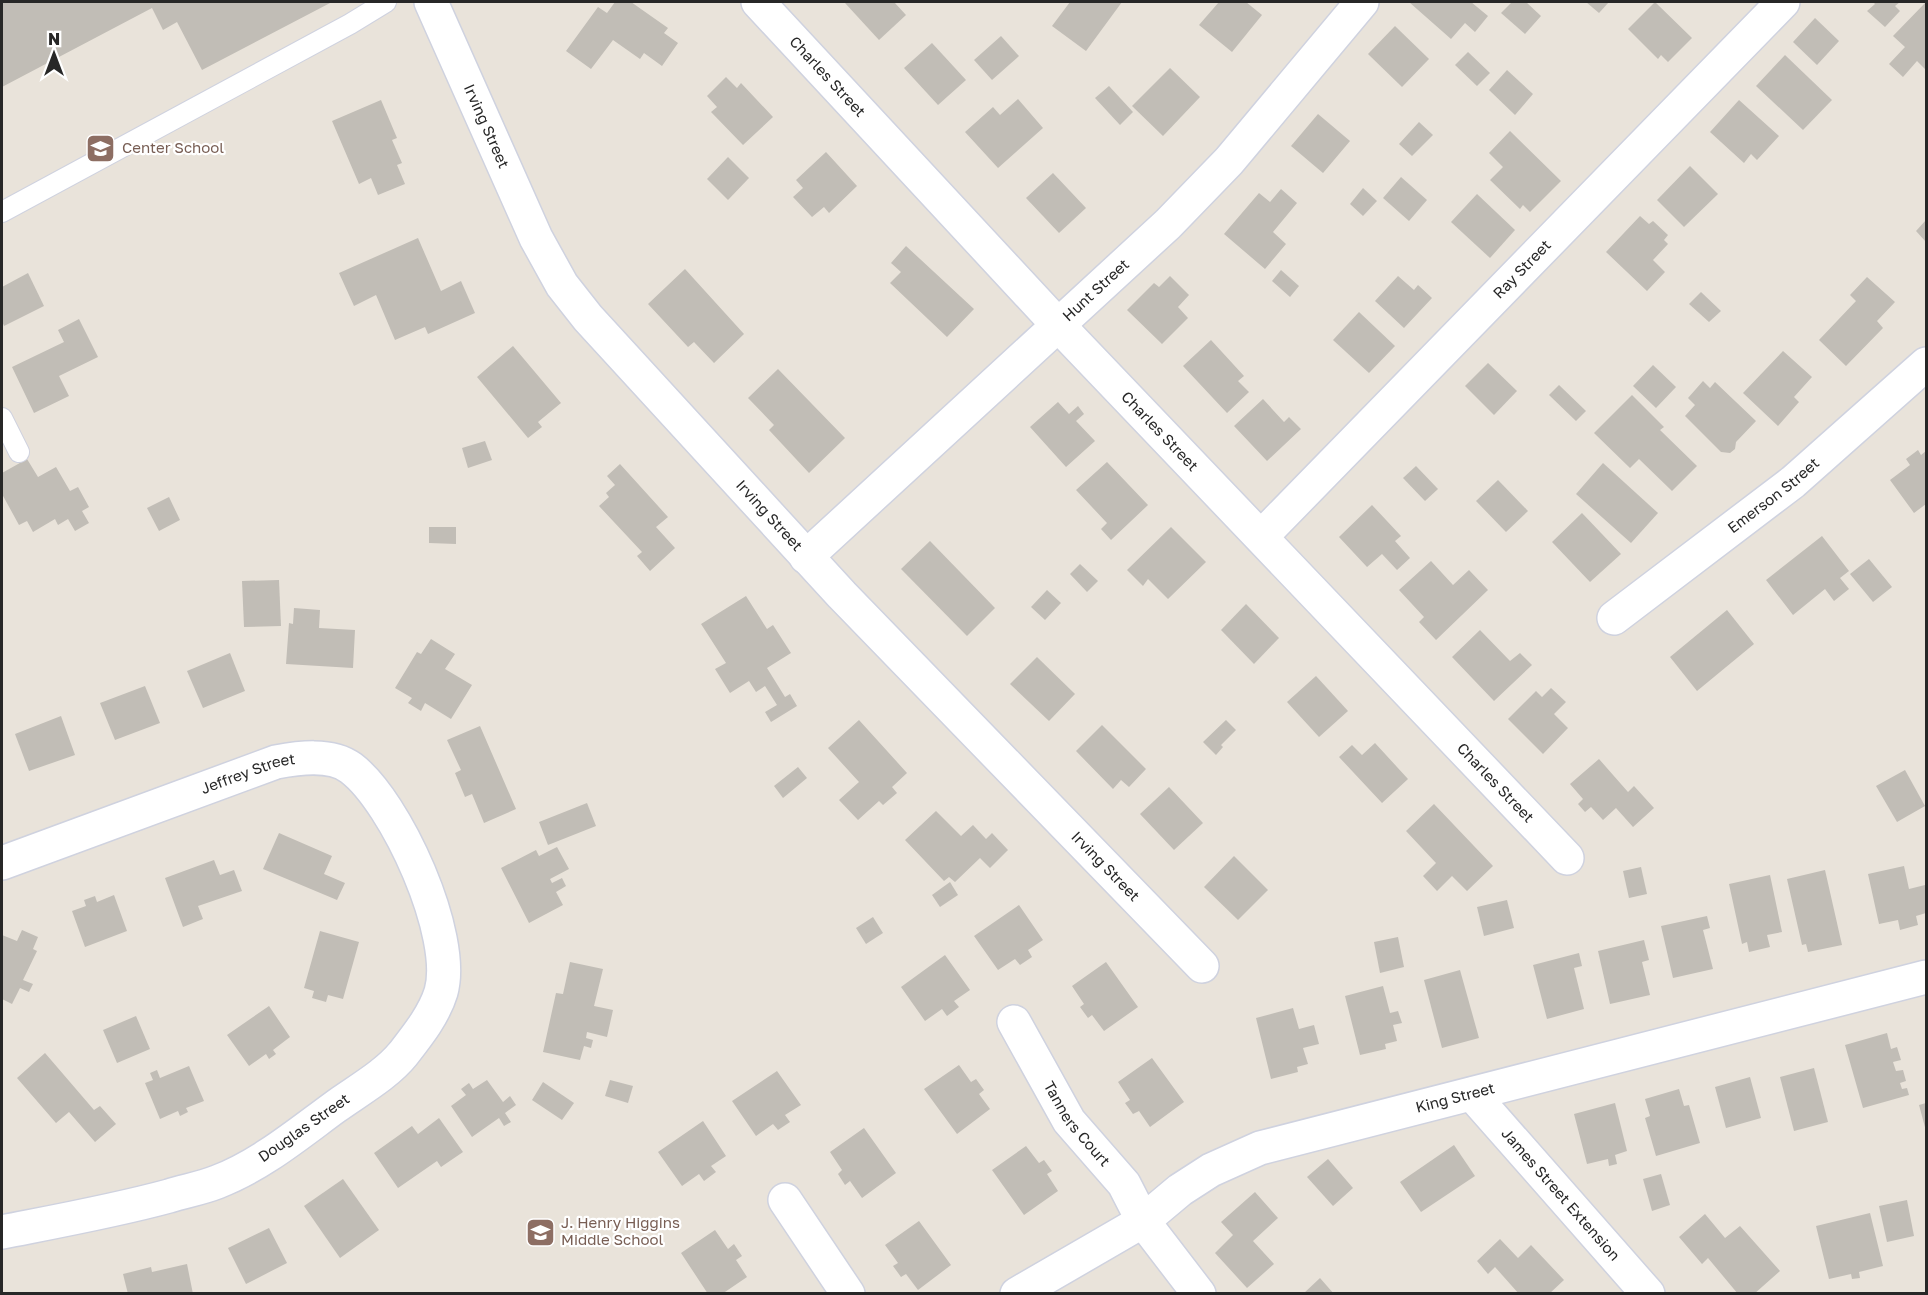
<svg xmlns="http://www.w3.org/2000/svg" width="1928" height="1295" font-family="'Golos Text',sans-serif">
<rect width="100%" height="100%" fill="#e9e3da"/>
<g fill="#c1bdb6">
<polygon points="2,2 332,2 202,70 177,22 163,30 152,8 2,87"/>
<polygon points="615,2 631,2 668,28 664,33 678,43 662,66 644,53 640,59 613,40 591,69 566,51 598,7 607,13"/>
<polygon points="847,2 894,2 906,15 879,40 845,3"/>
<polygon points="1070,2 1122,2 1086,51 1052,26"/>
<polygon points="1219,2 1246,2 1262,15 1232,52 1199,25"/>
<polygon points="1409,2 1471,2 1488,16 1475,32 1465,23 1451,39"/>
<polygon points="1512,2 1526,2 1541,16 1525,34 1501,13"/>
<polygon points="1586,2 1609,2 1599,13"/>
<polygon points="1655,2 1692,38 1668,62 1661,55 1658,59 1628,29"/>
<polygon points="1873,2 1900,2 1895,6 1900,11 1885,27 1867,11 1875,4"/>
<polygon points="1926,2 1926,70 1917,61 1903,77 1889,64 1905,47 1893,36"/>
<polygon points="1815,18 1839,41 1817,65 1793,42"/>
<polygon points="1395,26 1429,59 1402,87 1368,54"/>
<polygon points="1001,36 1019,56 992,80 974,60"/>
<polygon points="932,43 966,80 938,105 904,68"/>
<polygon points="1468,52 1490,73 1477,86 1455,65"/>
<polygon points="1785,55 1832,100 1803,130 1756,86"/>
<polygon points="1170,68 1200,97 1163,136 1132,106"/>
<polygon points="1507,70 1533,94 1515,115 1489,90"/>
<polygon points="726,77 737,88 741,83 773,117 743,145 711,112 717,107 707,96"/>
<polygon points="1109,86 1133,112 1120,125 1095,98"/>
<polygon points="1018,99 1043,128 998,168 965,132 993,107 1000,115"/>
<polygon points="381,100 397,138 392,140 402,163 397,165 405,184 378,195 371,178 359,184 332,121"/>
<polygon points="1739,100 1779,136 1757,160 1751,154 1744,163 1710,132"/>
<polygon points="1318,114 1350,141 1323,173 1291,146"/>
<polygon points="1419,122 1433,135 1412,156 1399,144"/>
<polygon points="1510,131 1561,181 1530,212 1523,205 1520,209 1490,180 1503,167 1489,153"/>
<polygon points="826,152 857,186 829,213 824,207 812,217 793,197 803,188 796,180"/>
<polygon points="728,157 749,178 728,200 707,179"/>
<polygon points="1690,166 1718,194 1684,227 1657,200"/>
<polygon points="1053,173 1086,208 1059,233 1026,198"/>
<polygon points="1401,177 1427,200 1409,221 1383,198"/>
<polygon points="1363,188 1377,201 1363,216 1350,204"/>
<polygon points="1281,189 1297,203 1273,232 1286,244 1265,269 1224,234 1259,193 1270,202"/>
<polygon points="1477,194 1515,230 1490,258 1451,222"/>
<polygon points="1640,216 1649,224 1653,221 1668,235 1664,240 1668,244 1653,260 1665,272 1647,291 1606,252"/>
<polygon points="1926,220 1926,242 1916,231"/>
<polygon points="418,238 441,291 461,281 475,313 428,334 425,327 395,340 376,295 354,306 339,273"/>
<polygon points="906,246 974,309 947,337 890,283 901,272 891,263"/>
<polygon points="685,269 744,334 714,363 694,342 688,347 648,304"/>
<polygon points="1281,270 1299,286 1290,297 1272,281"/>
<polygon points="28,273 44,306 4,326 2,321 2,287"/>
<polygon points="1170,276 1189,295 1178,307 1188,318 1162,344 1127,310 1154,283 1159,287"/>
<polygon points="1398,276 1414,290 1418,285 1432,298 1404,328 1375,301"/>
<polygon points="1867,277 1895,302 1877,321 1883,328 1846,366 1819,340 1856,301 1850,295"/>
<polygon points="1701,292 1721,311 1709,322 1689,304"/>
<polygon points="1359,312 1395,346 1369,373 1333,340"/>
<polygon points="79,319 98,357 59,376 69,396 34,413 12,367 64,342 58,330"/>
<polygon points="1211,340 1244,376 1238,381 1249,392 1227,413 1183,366"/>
<polygon points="513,346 561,403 538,422 542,427 528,438 477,377"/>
<polygon points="1783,351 1812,377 1794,397 1799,402 1778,426 1743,393"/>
<polygon points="1488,363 1517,391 1494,415 1465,386"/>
<polygon points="1653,365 1676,387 1656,408 1633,386"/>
<polygon points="778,369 845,438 809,473 769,430 774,425 748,398"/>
<polygon points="1703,381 1710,388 1715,382 1756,421 1736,442 1735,449 1730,453 1721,452 1685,416 1695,405 1688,398"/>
<polygon points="1559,385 1586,411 1576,421 1549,395"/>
<polygon points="1632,395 1664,427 1660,430 1697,466 1672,491 1639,459 1630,468 1594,433"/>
<polygon points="1263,399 1284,422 1289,417 1301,429 1267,461 1234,426"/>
<polygon points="1058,402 1069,414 1078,406 1084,414 1076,421 1095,441 1066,467 1030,427"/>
<polygon points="485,441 492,460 468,468 462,448"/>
<polygon points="1918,450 1921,455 1926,451 1926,504 1914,513 1890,480 1910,465 1906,459"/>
<polygon points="27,459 38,477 56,467 70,491 78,487 89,507 82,511 89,523 75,531 68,519 58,525 55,519 33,532 27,521 19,525 2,494 2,473"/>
<polygon points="1107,462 1148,505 1111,540 1101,529 1107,523 1076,490"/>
<polygon points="1603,463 1658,513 1631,543 1576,494"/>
<polygon points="620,464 668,517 656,527 675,548 650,571 637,556 642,552 599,506 609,497 606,493 615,485 607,476"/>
<polygon points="1416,466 1438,489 1425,501 1403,478"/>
<polygon points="1498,480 1528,511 1506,532 1476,501"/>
<polygon points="169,497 180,520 159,531 147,508"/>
<polygon points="1372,505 1401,536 1395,541 1410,558 1397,570 1382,554 1367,567 1339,537"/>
<polygon points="1582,513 1621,554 1590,582 1552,542"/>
<polygon points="429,527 456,527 456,544 429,543"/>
<polygon points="1171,527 1206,562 1168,599 1148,579 1143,586 1127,570"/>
<polygon points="1822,536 1849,571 1840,578 1849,589 1834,601 1825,589 1793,615 1766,580"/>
<polygon points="930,541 995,608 967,636 901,569"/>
<polygon points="1869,559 1892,587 1873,602 1850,574"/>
<polygon points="1431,561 1453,585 1469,570 1488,590 1436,640 1419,622 1424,617 1399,590"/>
<polygon points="1080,564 1098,581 1087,592 1070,574"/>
<polygon points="279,580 281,626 244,627 242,581"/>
<polygon points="1047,590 1061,603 1045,620 1031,607"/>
<polygon points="746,596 767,629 773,625 791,653 767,668 785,697 790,694 797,706 771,722 765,712 777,705 765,686 756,692 749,681 730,693 715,669 726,663 701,624"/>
<polygon points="1246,604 1279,638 1254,664 1221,630"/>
<polygon points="294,608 320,610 319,628 355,630 353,668 286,664 289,623 293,624"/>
<polygon points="1727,610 1754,644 1697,691 1670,657"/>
<polygon points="1480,630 1510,661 1520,653 1532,665 1494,701 1452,657"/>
<polygon points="431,639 455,654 445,669 472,685 451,719 425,703 421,711 408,703 412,698 395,688 417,652 421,654"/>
<polygon points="230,653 245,691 203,708 187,671"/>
<polygon points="1037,657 1075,694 1049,721 1010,684"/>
<polygon points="1316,676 1348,711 1319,737 1287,702"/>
<polygon points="145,686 160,723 115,740 100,703"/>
<polygon points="1551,688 1566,702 1554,714 1568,728 1543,754 1508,719 1536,691 1542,697"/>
<polygon points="61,716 75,755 29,771 15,734"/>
<polygon points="859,720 907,773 892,787 897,793 883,805 879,801 858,820 839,800 859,782 828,748"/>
<polygon points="1226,720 1236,730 1221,745 1223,747 1216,755 1203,742"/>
<polygon points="1102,725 1146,769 1129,787 1121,780 1113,789 1076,751"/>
<polygon points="480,726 516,809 484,823 472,794 465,797 455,773 461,770 447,740"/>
<polygon points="1375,743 1408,779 1382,803 1339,757 1352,745 1362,755"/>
<polygon points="1599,759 1628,792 1634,786 1654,808 1633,827 1616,808 1603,820 1591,807 1585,812 1578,804 1583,799 1570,784"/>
<polygon points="798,767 807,778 783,798 774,786"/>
<polygon points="1905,770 1925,806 1897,822 1876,786"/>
<polygon points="1169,787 1203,823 1174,850 1140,814"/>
<polygon points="587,803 596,826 548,845 539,822"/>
<polygon points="1434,804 1493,866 1467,891 1452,876 1437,891 1423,876 1436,863 1406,831"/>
<polygon points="936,811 961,836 973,825 986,839 992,833 1008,850 990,868 980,858 955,882 949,877 944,881 905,840"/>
<polygon points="279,833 332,856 324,874 345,883 337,900 263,869"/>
<polygon points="557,847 569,869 550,879 552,883 562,878 566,886 556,892 563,905 529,923 501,868 536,850 539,856"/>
<polygon points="1234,856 1268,890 1238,920 1204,887"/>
<polygon points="214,860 220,875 234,870 242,891 198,906 203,919 183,927 165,878"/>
<polygon points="1904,866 1909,889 1925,885 1926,913 1916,916 1918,925 1900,930 1898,920 1879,924 1868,874"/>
<polygon points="1641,867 1647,894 1629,898 1623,871"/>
<polygon points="1825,870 1842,945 1808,952 1806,944 1802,945 1787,879"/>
<polygon points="1770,875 1782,932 1767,935 1770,947 1749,952 1747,942 1742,944 1729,884"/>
<polygon points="950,882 958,895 940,907 932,895"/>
<polygon points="114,895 127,931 85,947 72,911 86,906 84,900 95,896 97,902"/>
<polygon points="1507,900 1514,928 1484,936 1477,907"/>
<polygon points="1019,905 1043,940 1028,950 1032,957 1020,965 1015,959 998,970 974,936"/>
<polygon points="1707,916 1710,928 1703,930 1713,969 1673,978 1661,926"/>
<polygon points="873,917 883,933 866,944 856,928"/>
<polygon points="22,930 38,937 33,949 37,951 23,980 33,984 29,992 20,988 12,1004 2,999 2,935 17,941"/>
<polygon points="320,931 359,942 343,999 328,995 326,1002 312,998 314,991 304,988"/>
<polygon points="1398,937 1404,967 1380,973 1374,942"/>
<polygon points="1644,940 1649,960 1642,962 1650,995 1610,1004 1598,951"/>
<polygon points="1579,953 1582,966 1574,968 1584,1009 1547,1019 1533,965"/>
<polygon points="945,955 970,990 954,1001 959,1007 947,1016 942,1009 925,1021 901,987"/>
<polygon points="570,962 603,969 594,1006 613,1010 607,1037 587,1032 586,1038 593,1040 591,1048 584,1046 580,1060 543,1052 556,993 563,994"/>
<polygon points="1106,962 1138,1007 1104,1031 1092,1015 1088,1018 1080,1007 1084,1004 1072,986"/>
<polygon points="1460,970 1479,1038 1442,1048 1424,980"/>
<polygon points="1383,986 1390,1013 1398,1011 1402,1023 1393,1025 1397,1041 1385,1044 1386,1049 1360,1055 1345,996"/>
<polygon points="269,1006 290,1037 273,1050 276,1054 269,1059 266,1054 249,1066 227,1035"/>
<polygon points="1293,1008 1299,1029 1314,1025 1319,1044 1303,1048 1308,1064 1297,1067 1298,1072 1271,1079 1256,1018"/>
<polygon points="136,1016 150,1049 117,1063 103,1030"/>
<polygon points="1887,1033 1891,1049 1897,1047 1901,1060 1893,1062 1896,1071 1903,1070 1906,1081 1900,1083 1902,1089 1907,1088 1909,1095 1863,1108 1845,1045"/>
<polygon points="45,1053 94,1110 100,1106 116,1124 95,1142 69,1112 56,1123 17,1078"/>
<polygon points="1152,1058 1184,1102 1150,1127 1139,1111 1133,1114 1125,1103 1130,1100 1118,1082"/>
<polygon points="959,1065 971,1082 976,1079 984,1090 979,1094 990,1109 957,1134 924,1089"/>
<polygon points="189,1066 204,1101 186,1108 188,1112 180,1116 178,1111 160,1119 145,1083 153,1080 150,1073 157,1070 160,1078"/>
<polygon points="1814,1068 1828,1122 1794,1131 1780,1077"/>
<polygon points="777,1071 801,1105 785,1115 790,1122 778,1130 773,1124 756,1136 732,1101"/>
<polygon points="1750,1077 1761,1118 1726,1128 1715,1087"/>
<polygon points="487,1080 503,1102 510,1096 516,1105 505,1113 511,1122 504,1126 499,1118 472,1137 451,1106 466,1095 461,1089 469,1083 473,1089"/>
<polygon points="610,1080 633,1086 628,1103 605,1096"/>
<polygon points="543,1082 574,1103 562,1120 532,1100"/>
<polygon points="1679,1089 1684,1106 1689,1105 1700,1143 1656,1156 1645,1118 1650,1116 1645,1099"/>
<polygon points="1615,1103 1627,1151 1615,1155 1617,1164 1609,1166 1608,1159 1587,1164 1574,1114"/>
<polygon points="1926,1103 1926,1131 1919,1105"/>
<polygon points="439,1118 463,1152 441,1167 437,1161 398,1188 374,1153 412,1126 418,1134"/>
<polygon points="703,1121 726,1156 711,1166 716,1172 704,1181 699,1174 682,1186 658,1152"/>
<polygon points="864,1128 896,1173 862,1198 850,1181 845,1185 838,1174 842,1170 830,1152"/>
<polygon points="1454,1145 1475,1176 1421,1212 1400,1182"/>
<polygon points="1026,1146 1039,1163 1044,1160 1052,1171 1047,1174 1058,1191 1024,1215 992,1170"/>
<polygon points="1328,1159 1353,1188 1333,1206 1307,1177"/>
<polygon points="1661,1174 1670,1205 1652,1211 1643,1179"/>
<polygon points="343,1179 379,1230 340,1258 304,1206"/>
<polygon points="1255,1192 1278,1218 1253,1241 1274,1264 1247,1288 1215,1253 1233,1235 1221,1222"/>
<polygon points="1907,1200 1914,1236 1887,1242 1879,1206"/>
<polygon points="1870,1213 1883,1266 1859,1272 1860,1278 1852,1279 1851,1274 1829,1279 1816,1226"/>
<polygon points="1705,1214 1725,1238 1740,1226 1780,1271 1754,1294 1738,1294 1708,1258 1702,1264 1679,1237"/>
<polygon points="919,1221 951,1265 918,1290 906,1274 901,1277 893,1266 898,1263 885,1245"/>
<polygon points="269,1228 287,1263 246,1284 228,1248"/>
<polygon points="715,1230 728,1249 734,1244 742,1256 736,1260 747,1277 722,1294 708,1294 681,1253"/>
<polygon points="1500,1239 1518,1258 1531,1245 1564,1280 1549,1294 1519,1294 1495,1267 1488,1274 1477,1261"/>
<polygon points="187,1264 193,1294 128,1294 123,1274 151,1267 152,1272"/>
<polygon points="1320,1278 1334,1294 1303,1294"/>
</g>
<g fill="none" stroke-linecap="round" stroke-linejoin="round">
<defs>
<g id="service">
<polyline points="2,212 350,24 386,2"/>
<polyline points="2,418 19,452"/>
</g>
<g id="minor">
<path id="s1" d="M431,2L536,238L562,285L588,318L842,595L1202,966"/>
<path id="s2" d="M758,2L1058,325L1567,858"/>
<path id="s3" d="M1261,537L1783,2"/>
<path id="s4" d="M806,557L1168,224L1229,161L1362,2"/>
<path id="s5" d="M1614,618L1793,482L1926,364"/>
<path id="s6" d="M2,863L276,762C298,758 331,753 351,768C396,802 457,936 441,992C434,1015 417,1036 403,1054C386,1075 357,1091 335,1107C298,1134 261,1165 217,1182C202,1188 185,1191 169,1196C114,1211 58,1221 2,1232"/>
<path id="s7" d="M1014,1022L1069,1121L1124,1184L1143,1221L1199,1294"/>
<path id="s8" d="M1472,1094L1648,1294"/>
<polyline points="785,1200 848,1294"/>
<path id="s9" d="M1017,1294L1143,1221L1180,1190L1211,1170L1260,1148L1926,977"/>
</g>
</defs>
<use href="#service" stroke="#cfd2df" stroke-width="22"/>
<use href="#minor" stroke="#cfd2df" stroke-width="36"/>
<use href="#service" stroke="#fff" stroke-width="20"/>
<use href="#minor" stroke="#fff" stroke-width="33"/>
</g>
<defs>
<symbol id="school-square" viewBox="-11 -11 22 22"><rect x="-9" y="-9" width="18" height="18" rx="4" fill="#8d6e63" stroke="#fff"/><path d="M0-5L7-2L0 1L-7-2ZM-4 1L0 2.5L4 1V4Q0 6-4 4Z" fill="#fff"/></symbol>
</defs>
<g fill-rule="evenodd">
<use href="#school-square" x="84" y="132" width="33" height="33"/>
<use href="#school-square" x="524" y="1216" width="33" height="33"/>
</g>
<g text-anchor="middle" stroke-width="4.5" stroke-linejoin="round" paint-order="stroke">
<g font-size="15" fill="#272727" stroke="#fff">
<text dy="5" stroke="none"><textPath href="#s2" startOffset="102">Charles Street</textPath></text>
<text dy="5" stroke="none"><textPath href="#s1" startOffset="136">Irving Street</textPath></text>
<text dy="5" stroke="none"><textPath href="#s3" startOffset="374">Ray Street</textPath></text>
<text dy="5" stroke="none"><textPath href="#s4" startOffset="394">Hunt Street</textPath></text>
<text dy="5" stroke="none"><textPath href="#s2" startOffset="588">Charles Street</textPath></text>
<text dy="5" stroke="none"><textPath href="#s5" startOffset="201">Emerson Street</textPath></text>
<text dy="5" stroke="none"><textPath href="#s1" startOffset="622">Irving Street</textPath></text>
<text dy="5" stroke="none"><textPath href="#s6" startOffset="262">Jeffrey Street</textPath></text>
<text dy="5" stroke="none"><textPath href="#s2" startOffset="1074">Charles Street</textPath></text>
<text dy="5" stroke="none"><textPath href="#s1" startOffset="1108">Irving Street</textPath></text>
<text dy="5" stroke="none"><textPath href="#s9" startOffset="486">King Street</textPath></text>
<text dy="5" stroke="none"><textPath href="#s7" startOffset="120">Tanners Court</textPath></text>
<text transform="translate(304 1128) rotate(-35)" y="5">Douglas Street</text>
<text dy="5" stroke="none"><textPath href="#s8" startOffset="134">James Street Extension</textPath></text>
</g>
<g font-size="15" fill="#785e54" stroke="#fff" text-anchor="start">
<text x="122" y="153">Center School</text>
<text x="561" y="1228">J. Henry Higgins<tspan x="561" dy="17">Middle School</tspan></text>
</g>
</g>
<rect width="1928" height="1295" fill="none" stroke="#272727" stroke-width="6"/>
<g transform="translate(54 54)" stroke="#ffffff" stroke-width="4.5" paint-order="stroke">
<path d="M0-4.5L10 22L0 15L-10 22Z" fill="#272727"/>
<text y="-9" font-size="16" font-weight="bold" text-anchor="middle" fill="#272727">N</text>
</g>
</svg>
